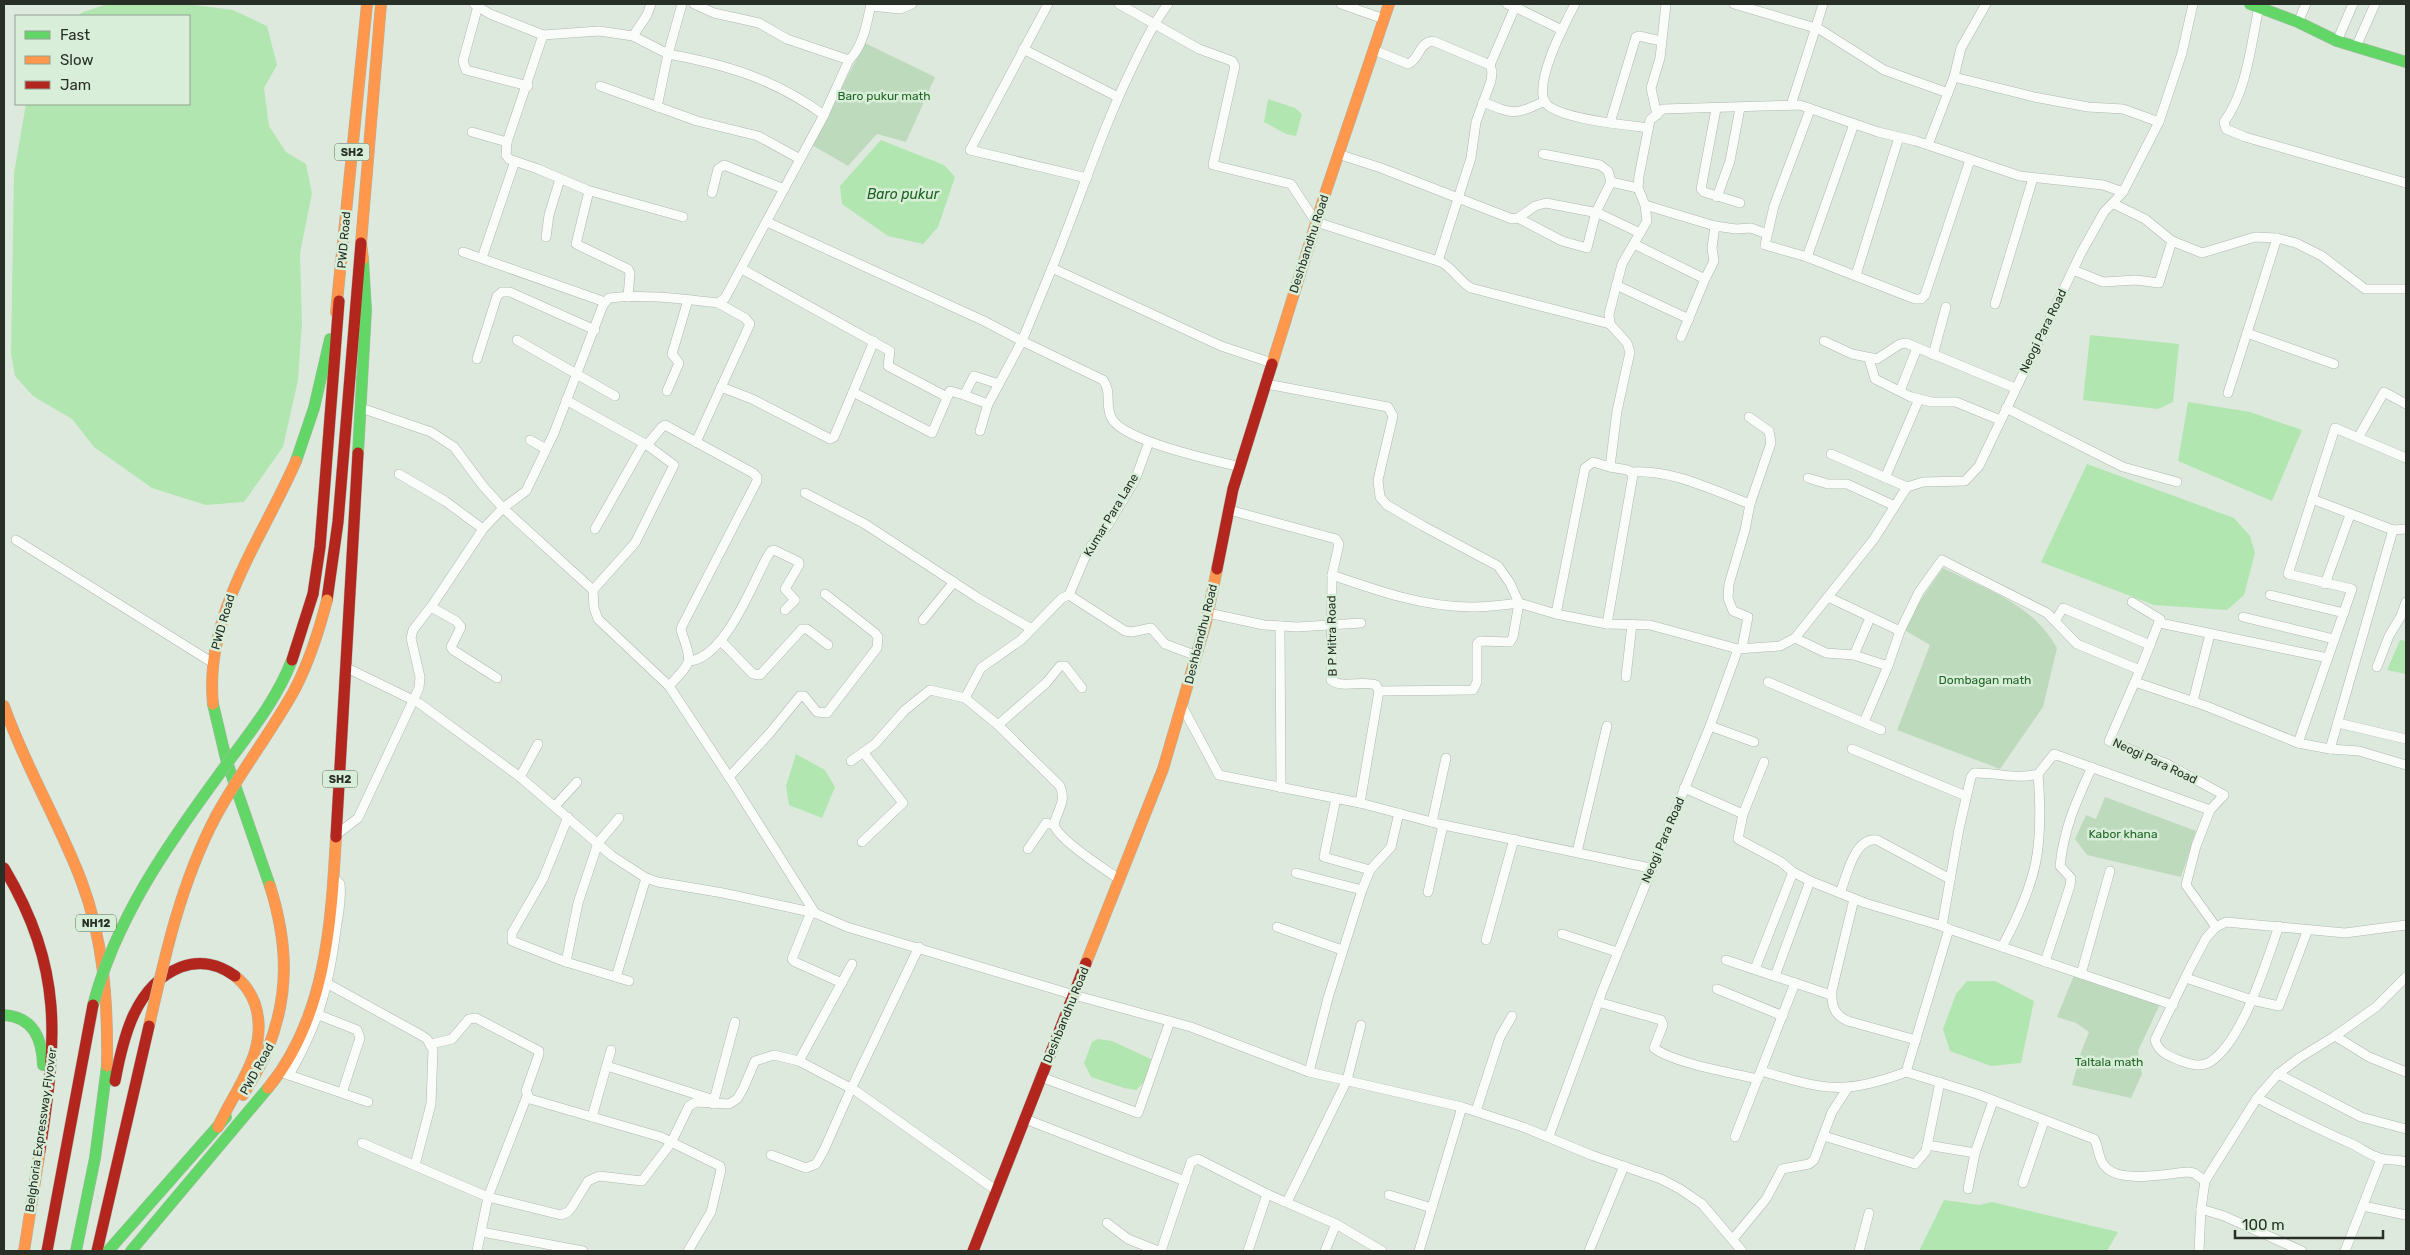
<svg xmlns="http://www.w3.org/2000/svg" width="2410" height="1255" font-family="Rubik,sans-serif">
<rect width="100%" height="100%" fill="#dee9dd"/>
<g fill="#bedabd">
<polygon points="865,43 935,77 906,142 877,134 848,166 812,145"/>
<path d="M1943,568C1987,590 2032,603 2057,648L2043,707L2000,769L1897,730L1930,645L1901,628Z"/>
<polygon points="2105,797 2196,831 2181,877 2087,855 2075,839 2086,815 2096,819"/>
<polygon points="2074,975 2160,1004 2138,1051 2142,1074 2131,1098 2072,1085 2081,1052 2089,1032 2076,1023 2057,1017"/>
</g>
<g fill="#b1e6b1">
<polygon points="108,4 186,4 233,10 267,26 277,65 264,88 269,126 286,152 306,164 312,193 300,253 302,323 298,380 283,447 244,502 206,505 152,488 94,447 72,419 33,396 15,376 11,354 14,173 26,104 189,104 189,16 78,16 83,12"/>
<polygon points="1268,99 1295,108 1302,114 1296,136 1286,134 1264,122"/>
<polygon points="881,140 944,165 955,177 938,227 923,244 888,236 842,204 840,186"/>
<polygon points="2090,335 2179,344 2173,402 2158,409 2083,400"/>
<polygon points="2188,402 2250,412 2302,430 2272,501 2178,461"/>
<polygon points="2087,464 2234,518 2250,536 2255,553 2244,595 2227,610 2154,605 2041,562"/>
<polygon points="2400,640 2406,641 2406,674 2387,670"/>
<polygon points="796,754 825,770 835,787 822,818 789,805 786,786"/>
<polygon points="1967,981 1995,981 2034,1001 2021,1063 1991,1066 1950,1051 1943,1029 1956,994"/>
<polygon points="1098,1039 1112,1041 1151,1059 1146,1080 1136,1090 1124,1088 1091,1077 1084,1063 1092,1042"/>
<polygon points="1944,1200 1979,1205 1992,1202 2118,1232 2107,1251 1919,1251"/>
</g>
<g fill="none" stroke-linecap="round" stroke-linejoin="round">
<defs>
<g id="street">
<polyline points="474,4 490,14 543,35 599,31 633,36 668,54 657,107"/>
<path d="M682,4L668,54C728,65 774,79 824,115"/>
<polyline points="694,4 714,13 759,23 787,39 849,60"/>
<polyline points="1048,4 970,150 1087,178"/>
<path d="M1119,4L1199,49L1232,61L1235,66L1213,165L1291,184L1316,222L1441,262C1453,268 1459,281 1471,288L1610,324"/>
<path d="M1168,4C1153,24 1142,47 1131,70C1100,134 1079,202 1052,268L1221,346L1272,363"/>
<polyline points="1341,4 1384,19"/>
<polyline points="1516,4 1515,7 1562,30"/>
<path d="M1575,4C1565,23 1534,82 1545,102C1555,119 1628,125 1648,128"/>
<polyline points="1734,4 1812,27 1816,27 1823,4"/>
<polyline points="478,6 463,61 466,70 528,86"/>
<polyline points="871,6 900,9 912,4"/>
<path d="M2259,7C2251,44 2247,91 2224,122L2226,129L2245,137L2406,183"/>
<polyline points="2298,22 2306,4"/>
<polyline points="633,36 647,15 651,4"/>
<polyline points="2337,41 2353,4"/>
<polyline points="2356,47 2375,4"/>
<polyline points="1023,49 1118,97"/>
<path d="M1374,50L1408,64C1420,59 1418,43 1433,41L1490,65L1492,72L1491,81L1476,122L1471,158L1438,261"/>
<polyline points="1490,65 1515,7 1507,4"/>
<polyline points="1954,77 2034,97 2088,107 2123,109 2159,122"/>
<polyline points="600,86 697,121 758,136 800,159"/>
<path d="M1483,102C1514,115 1515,115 1545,101"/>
<polyline points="1791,105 1816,27 1884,70 1948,93"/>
<polyline points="1716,109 1701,189 1704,192 1740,203"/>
<polyline points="1810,110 1774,206 1765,245 1807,257 1915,299 1921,299 1925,295 1970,160"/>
<polyline points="1657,115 1651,88 1660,58 1666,4"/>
<polyline points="1610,123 1636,37 1639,36 1661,41"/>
<polyline points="472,132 507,142 506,155 509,159 538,169 587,190 683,217"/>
<polyline points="507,142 543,35"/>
<polyline points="1928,145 1954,77 1961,48 1986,4"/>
<polyline points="1338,154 1381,168 1512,219 1518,218 1535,206 1546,203 1598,213 1640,233"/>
<polyline points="1611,182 1638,188"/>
<polyline points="589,191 576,244 628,269 630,273 628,297"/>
<polyline points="712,193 718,169 724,165 784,189"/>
<polyline points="1717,197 1730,161 1740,108"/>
<polyline points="2114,204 2145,219 2172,241 2202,253 2255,237 2277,238 2296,243 2322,256 2365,289 2406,289"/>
<polyline points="1645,205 1715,226 1736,229 1751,228 1767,234"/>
<polyline points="1518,218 1562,241 1587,248 1596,212 1611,182 1608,171 1600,165 1543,154"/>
<polyline points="767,222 984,321 1022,341 999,384 974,376 964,395 950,391 932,433 853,392 874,341"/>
<polyline points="546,237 549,215 560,179"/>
<polyline points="1634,244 1705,279 1681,337"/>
<polyline points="463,252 605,302"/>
<polyline points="1807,257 1854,124"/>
<polyline points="482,258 515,161"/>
<path d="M1052,268L1022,341L1103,380C1112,392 1105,404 1111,417C1121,441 1214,460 1240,467"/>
<polyline points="742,269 890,351 888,366 947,397"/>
<polyline points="2073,270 2103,282 2136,280 2159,283 2172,241"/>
<polyline points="1856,275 1899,137"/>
<polyline points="1705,279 1714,261 1712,248 1715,226"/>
<polyline points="1616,285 1689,319"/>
<polyline points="1995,304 2033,178"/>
<polyline points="2247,333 2334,364"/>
<polyline points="517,340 615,396"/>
<polyline points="1824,341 1852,354 1877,359 1900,344 1906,343 2015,388"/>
<polyline points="1933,355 1946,307"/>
<polyline points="477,359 497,296 502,292 510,292 595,330"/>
<polyline points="1869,359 1875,379 1911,397 1932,402 1956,402 2000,420"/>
<polyline points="1267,384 1388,407 1393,416 1378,480 1380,497 1387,505 1423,526 1498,566 1510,583 1519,603 1556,614 1607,624 1650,625 1738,649"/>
<polyline points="721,387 752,399 830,439 834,437 853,392"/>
<polyline points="667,391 679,363 672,354 688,300"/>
<polyline points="1900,391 1917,348"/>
<polyline points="2228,393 2277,238"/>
<polyline points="964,395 988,404 999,384"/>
<polyline points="361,408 431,432 454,447 483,486 503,508 593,590 635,543 674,465 647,445 566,400"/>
<polyline points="2006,408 2123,467 2177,482"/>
<polyline points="1749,417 1769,431 1771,443 1750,504"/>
<polyline points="980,431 988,404"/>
<polyline points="2358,438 2384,392 2406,404"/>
<polyline points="530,440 546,449"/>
<polyline points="647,445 662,427 665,425 696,442 750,324 745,318 718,303"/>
<polyline points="1831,454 1907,487"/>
<path d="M1631,472C1672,469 1712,490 1750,504L1745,530L1729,584L1728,598L1733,611L1748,617L1742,648"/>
<polyline points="399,474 445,501 483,529"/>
<polyline points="1808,478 1828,484 1847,484 1895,506"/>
<polyline points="1885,478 1919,399"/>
<polyline points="805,493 865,524 978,598 1030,628"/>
<polyline points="2312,499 2393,530 2406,529"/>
<path d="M1229,510L1336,539L1339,544L1332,575L1331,680C1342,689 1363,680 1376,685L1379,691L1360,803"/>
<polyline points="595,529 644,443"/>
<polyline points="16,540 213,663"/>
<path d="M1332,575C1378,591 1424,607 1472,607C1488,607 1504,605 1519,603L1513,637L1510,642L1480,641L1477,644V682L1473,690L1379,691"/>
<polyline points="2325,584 2350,515"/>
<polyline points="593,590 594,608 598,619 669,686 729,777 815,913"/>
<polyline points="1069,595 1125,631 1132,632 1151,628 1165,644 1197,656"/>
<polyline points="2270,595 2344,613"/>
<polyline points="1828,597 1900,631 1919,592 1942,560 2047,613 2077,644 2140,670 2109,741 2167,764 2224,795 2210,810"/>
<polyline points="2132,602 2160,619 2150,645"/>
<polyline points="431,607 456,621 461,627 451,647 453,650 497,678"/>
<polyline points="1208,613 1264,625 1297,627 1361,623"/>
<polyline points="1556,614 1585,468 1593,462 1610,467 1617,411 1630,352 1627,343 1610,324 1609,314 1622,264 1647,221 1645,205 1638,188 1639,176 1650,120 1663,109 1800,105 1878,132 1916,141 2020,176 2103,185 2123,192"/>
<polyline points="2243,617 2334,639"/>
<polyline points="923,620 954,582"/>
<polyline points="2055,621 2063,608 2150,645 2140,670"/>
<polyline points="2160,623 2328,658"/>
<polyline points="1607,624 1633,475 1628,470 1610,467"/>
<polyline points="1280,626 1281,788"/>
<polyline points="1795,638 1826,653 1854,655 1888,666"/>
<polyline points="721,641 753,674 760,675 802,629 807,629 828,645"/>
<polyline points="1854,655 1870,618"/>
<path d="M690,661C725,657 752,585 767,557L771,551L774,550L799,562V565L785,589L795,600L785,610"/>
<polyline points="2377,667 2389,636 2401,616 2406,602"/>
<polyline points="347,668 419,703 520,777 612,856 646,878 658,882 723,893 815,913 847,927 1074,995 1191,1027 1309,1072 1462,1107 1523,1127 1591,1155 1661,1179 1680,1189 1702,1204 1742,1251"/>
<polyline points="1626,677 1632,624"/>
<polyline points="1768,682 1881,730"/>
<polyline points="2135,682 2206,706 2298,743 2352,589 2288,574 2335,428 2406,458"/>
<path d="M669,686C694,659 692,664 681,630L682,626L757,481V477L753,473L696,442"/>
<polyline points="965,698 981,668 1021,640 1062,598 1069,595 1088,550 1108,525 1135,480 1149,442"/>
<polyline points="2193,701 2210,634"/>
<polyline points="1182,706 1219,775 1360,803 1439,824 1650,868"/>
<polyline points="1864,722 1888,666 1900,631"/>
<polyline points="2338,723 2406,739"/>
<polyline points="998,725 1046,683 1060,666 1065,666 1082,688"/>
<polyline points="1710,726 1754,742"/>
<polyline points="2298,743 2330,749 2359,751 2406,765"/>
<polyline points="1852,749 1966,796"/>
<polyline points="2330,749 2393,530"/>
<path d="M851,761L875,744L905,710L930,690L965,698L998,725L1060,786C1067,802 1057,810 1054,825C1060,841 1105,869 1120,880"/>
<polyline points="520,777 538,744"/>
<polyline points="729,777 769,734 800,696 804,696 817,712 827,713 877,648 878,637 875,633 825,594"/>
<polyline points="1684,788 1743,814 1738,839 1781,862 1793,872 1810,881 1865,903 1942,926"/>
<polyline points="1336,798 1324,857 1370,870"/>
<polyline points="555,806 577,782"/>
<polyline points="1743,814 1764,762"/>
<polyline points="568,817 543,879 512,933 512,941 566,962 629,981"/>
<polyline points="1432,822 1446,758"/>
<path d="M336,835L358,818L419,688L420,677L411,638L413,630L433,604L483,529L503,508L526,491L554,433L603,305L609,298C646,294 681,299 718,303L725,298L824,115L849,60C863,47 867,23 871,4"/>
<polyline points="862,842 903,803 863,752"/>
<polyline points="1028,849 1046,823 1054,825"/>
<polyline points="1577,852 1607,726"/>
<polyline points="1296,873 1362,890"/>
<polyline points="1428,892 1443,825"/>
<path d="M1840,893C1847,876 1854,837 1877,840L1950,879"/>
<path d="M1854,899L1832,990C1831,1005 1834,1015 1848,1021L1916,1040"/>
<polyline points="811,912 792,959 795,962 842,983"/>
<path d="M2279,926C2266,962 2243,1041 2210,1062C2200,1068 2190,1064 2181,1061C2169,1056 2159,1053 2155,1040L2191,966L2206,938L2216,927L2226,922L2345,933L2406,925"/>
<polyline points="1277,927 1342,950"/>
<path d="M1949,929L1942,926L1959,829L1971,777L1974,773C1996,772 2017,780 2038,774L2054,754L2210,810L2196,846L2186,885L2216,927"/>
<polyline points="1562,934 1617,952"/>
<polyline points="1486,940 1514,839"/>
<path d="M2002,947C2037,881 2044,849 2038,774"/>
<polyline points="1726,960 1831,995"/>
<polyline points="566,962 578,903 598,843 619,818"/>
<path d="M2045,962L2070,886L2071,878L2060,866C2064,828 2076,802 2092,767"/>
<polyline points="1755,969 1793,872"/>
<polyline points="2081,974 2110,871"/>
<polyline points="1775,976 1810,881"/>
<polyline points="616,977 646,878"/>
<polyline points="2186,978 2252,1000 2279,1006 2308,929"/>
<polyline points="321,980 419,1034 427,1039 433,1050 431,1104 415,1165"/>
<polyline points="1717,989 1783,1016"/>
<path d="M1598,1002L1661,1020L1663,1025L1654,1048C1673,1063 1732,1073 1758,1079"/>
<path d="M2173,1005L1949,929L1906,1072L1977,1094L2094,1139C2099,1147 2098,1158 2104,1165C2118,1185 2168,1173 2188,1172L2194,1173L2205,1181"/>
<polyline points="319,1015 357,1030 360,1038 342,1093"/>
<polyline points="2335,1036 2369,1057 2406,1072"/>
<polyline points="431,1044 452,1039 469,1019 476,1018 539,1051 539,1054 526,1091 530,1099 661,1137 720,1166 721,1170 711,1212 688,1251"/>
<polyline points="799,1061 856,1091 997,1191"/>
<polyline points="607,1066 714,1100"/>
<path d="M1761,1071C1823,1089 1843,1096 1906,1072"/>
<polyline points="1309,1072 1328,998 1362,890 1370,870 1391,847 1399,813"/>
<polyline points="283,1073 368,1102"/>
<polyline points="2278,1074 2361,1117 2406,1129"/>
<path d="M289,1075C318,1025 329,987 336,930C338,915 342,899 340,884L335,879"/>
<polyline points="1041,1077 1138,1113 1170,1021"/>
<path d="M2257,1098C2288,1114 2319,1130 2352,1144C2361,1148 2369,1155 2380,1158C2388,1161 2397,1159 2406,1162"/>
<polyline points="713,1104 735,1022"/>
<polyline points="1476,1111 1500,1037 1512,1016"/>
<polyline points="592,1117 611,1050"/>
<polyline points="1025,1119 1185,1181"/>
<polyline points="1549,1136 1603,989 1710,726 1738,649 1780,646 1795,638 1874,539 1907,487 1923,482 1965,481 1979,466 2081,253 2104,212 2123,192 2159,122 2182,53 2193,4"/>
<polyline points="1824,1136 1915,1164 1926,1151 1940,1082"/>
<polyline points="1735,1137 1795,983"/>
<polyline points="362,1143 488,1197 561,1215 568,1212 572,1207 588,1181 599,1176 642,1181 671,1143 689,1106 696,1102 729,1104 737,1099 743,1089 755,1061 774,1055 799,1061 852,964"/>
<polyline points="1927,1145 1975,1153"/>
<polyline points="771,1155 806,1168 816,1164 824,1150 851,1089 919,947"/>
<polyline points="2023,1183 2044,1121"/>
<polyline points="1968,1189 1975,1153 1993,1101"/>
<polyline points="1267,1194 1336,1224"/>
<polyline points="1389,1195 1432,1208"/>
<polyline points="1287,1202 1347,1080 1361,1025"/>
<polyline points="2363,1206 2406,1215"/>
<polyline points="2201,1209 2224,1216 2302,1251"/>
<polyline points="1107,1223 1128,1239 1158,1251"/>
<polyline points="482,1232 583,1251"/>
<polyline points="1733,1239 1766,1199 1782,1169 1809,1164 1814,1160 1832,1112 1847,1089"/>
<polyline points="477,1251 488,1197 527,1096"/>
<polyline points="1161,1251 1191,1162 1198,1159 1267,1194 1248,1251"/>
<polyline points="1325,1251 1336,1224 1382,1251"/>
<polyline points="1419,1251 1462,1107"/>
<polyline points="1589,1251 1624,1166"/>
<polyline points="1859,1251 1869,1213"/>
<polyline points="2199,1251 2201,1209 2205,1181 2257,1098 2278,1074 2299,1058 2335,1036 2376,1007 2406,977"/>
<polyline points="2345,1251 2381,1159"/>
</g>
<g id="fast">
<polyline points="2250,4 2298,22 2337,41 2406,62"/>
<polyline points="358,453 366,310 363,259"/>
<polyline points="296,461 314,408 330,339"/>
<polyline points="213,704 226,759 270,886"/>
<path d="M4,1015C33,1017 42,1038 43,1065"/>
<polyline points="76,1251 95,1158 107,1066"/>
<polyline points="108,1251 226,1117"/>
<polyline points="131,1251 268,1088"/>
</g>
<g id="slow">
<polyline points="363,259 361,243 381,4"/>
<polyline points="336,312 367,4"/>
<polyline points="1272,364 1326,191 1389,4"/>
<path d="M213,704C204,615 262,539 296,461"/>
<path d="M4,706C25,766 58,820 81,880C104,940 108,1003 107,1066"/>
<polyline points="1086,963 1163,769 1206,622 1217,569"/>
<path d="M268,1088C326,1018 331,924 336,837"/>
<path d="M243,1095C251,1081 261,1066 267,1051C290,994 288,944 270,886"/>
<path d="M218,1127C236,1087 270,1050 255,1004C251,993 244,983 235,976"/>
<polyline points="24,1251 40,1150"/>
</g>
<g id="jam">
<polyline points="1217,569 1233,489 1272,364"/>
<polyline points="313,594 320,547 339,301"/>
<polyline points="327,600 338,522 361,243"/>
<polyline points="336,837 358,453"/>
<path d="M4,868C64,969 57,1039 40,1150"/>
<path d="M115,1081C123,1038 135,985 181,967C200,960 219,964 235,976"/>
<polyline points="973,1251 1086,963"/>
</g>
</defs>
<use href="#street" stroke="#aeb7ae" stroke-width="10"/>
<use href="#fast" stroke="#aeb7ae" stroke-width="12"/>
<use href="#slow" stroke="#aeb7ae" stroke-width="12"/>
<use href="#jam" stroke="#aeb7ae" stroke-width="12"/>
<use href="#street" stroke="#fafcfa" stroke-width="9"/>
<use href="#fast" stroke="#63d668" stroke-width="11"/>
<use href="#slow" stroke="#ff974d" stroke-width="11"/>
<use href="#jam" stroke="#b3261e" stroke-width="11"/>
<defs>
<path id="fast-bridge" d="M93,1005C116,919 166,847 218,776C245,738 275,704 292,660"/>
<path id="slow-bridge" d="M149,1026C165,955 181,883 215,818C239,773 271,733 295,689C310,660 319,631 327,600"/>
<g id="jam-bridge">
<polyline points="292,660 313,594"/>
<polyline points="47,1251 93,1005"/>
<polyline points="97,1251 149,1026"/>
</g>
</defs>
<use href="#fast-bridge" stroke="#aeb7ae" stroke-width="12" stroke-linecap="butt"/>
<use href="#slow-bridge" stroke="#aeb7ae" stroke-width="12" stroke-linecap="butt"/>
<use href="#jam-bridge" stroke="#aeb7ae" stroke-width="12" stroke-linecap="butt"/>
<use href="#fast-bridge" stroke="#63d668" stroke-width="11"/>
<use href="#slow-bridge" stroke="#ff974d" stroke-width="11"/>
<use href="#jam-bridge" stroke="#b3261e" stroke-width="11"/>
</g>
<g text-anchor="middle" stroke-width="5" stroke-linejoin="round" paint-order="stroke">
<g fill="#d9eed8" stroke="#5c685c" stroke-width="1">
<rect x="334.5" y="143.5" width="35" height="17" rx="4"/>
<rect x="322.5" y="770.5" width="35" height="17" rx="4"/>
<rect x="76" y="914.5" width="40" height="17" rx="4"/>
</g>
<g font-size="11" font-weight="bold" fill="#272f27">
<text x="352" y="156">SH2</text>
<text x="340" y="783">SH2</text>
<text x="96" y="927">NH12</text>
</g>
<g font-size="12" fill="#206626" stroke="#d9eed8">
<text x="884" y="100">Baro pukur math</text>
<text x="1985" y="684">Dombagan math</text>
<text x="2123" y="838">Kabor khana</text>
<text x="2109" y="1066">Taltala math</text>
</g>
<g font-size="12" fill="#272f27" stroke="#d9eed8">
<text transform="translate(344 240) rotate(-85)" y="4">PWD Road</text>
<text transform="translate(1309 244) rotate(-72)" y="4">Deshbandhu Road</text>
<text transform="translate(2043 331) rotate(-64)" y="4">Neogi Para Road</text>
<text transform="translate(1111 515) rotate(-59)" y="4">Kumar Para Lane</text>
<text transform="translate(223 622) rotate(-74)" y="4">PWD Road</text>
<text transform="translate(1201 634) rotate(-76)" y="4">Deshbandhu Road</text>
<text transform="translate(1332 636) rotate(-91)" y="4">B P Mitra Road</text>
<text transform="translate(2155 761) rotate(25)" y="4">Neogi Para Road</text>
<text transform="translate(1663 840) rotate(-67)" y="4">Neogi Para Road</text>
<text transform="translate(1066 1015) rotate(-68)" y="4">Deshbandhu Road</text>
<text transform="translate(257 1069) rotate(-61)" y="4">PWD Road</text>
<text transform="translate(41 1130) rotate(-82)" y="4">Belghoria Expressway Flyover</text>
</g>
<g font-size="14" font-style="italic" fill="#1c6322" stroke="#d9eed8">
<text x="903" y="199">Baro pukur</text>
</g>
</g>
<rect width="2410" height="1255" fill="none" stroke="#272f27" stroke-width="10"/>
<rect x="15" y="15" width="175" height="90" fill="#d9eed8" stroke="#92a291"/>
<rect x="25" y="31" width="25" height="8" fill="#63d668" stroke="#92a291"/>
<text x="60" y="40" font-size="15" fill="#272f27">Fast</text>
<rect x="25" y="56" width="25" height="8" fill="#ff974d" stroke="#92a291"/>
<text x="60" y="65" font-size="15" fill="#272f27">Slow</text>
<rect x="25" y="81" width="25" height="8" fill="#b3261e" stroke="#92a291"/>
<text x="60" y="90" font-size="15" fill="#272f27">Jam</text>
<path d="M2235 1230v8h148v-8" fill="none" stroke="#272f27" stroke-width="2.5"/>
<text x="2242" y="1230" font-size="15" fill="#272f27" stroke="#d9eed8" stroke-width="4" paint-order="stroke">100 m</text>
</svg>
